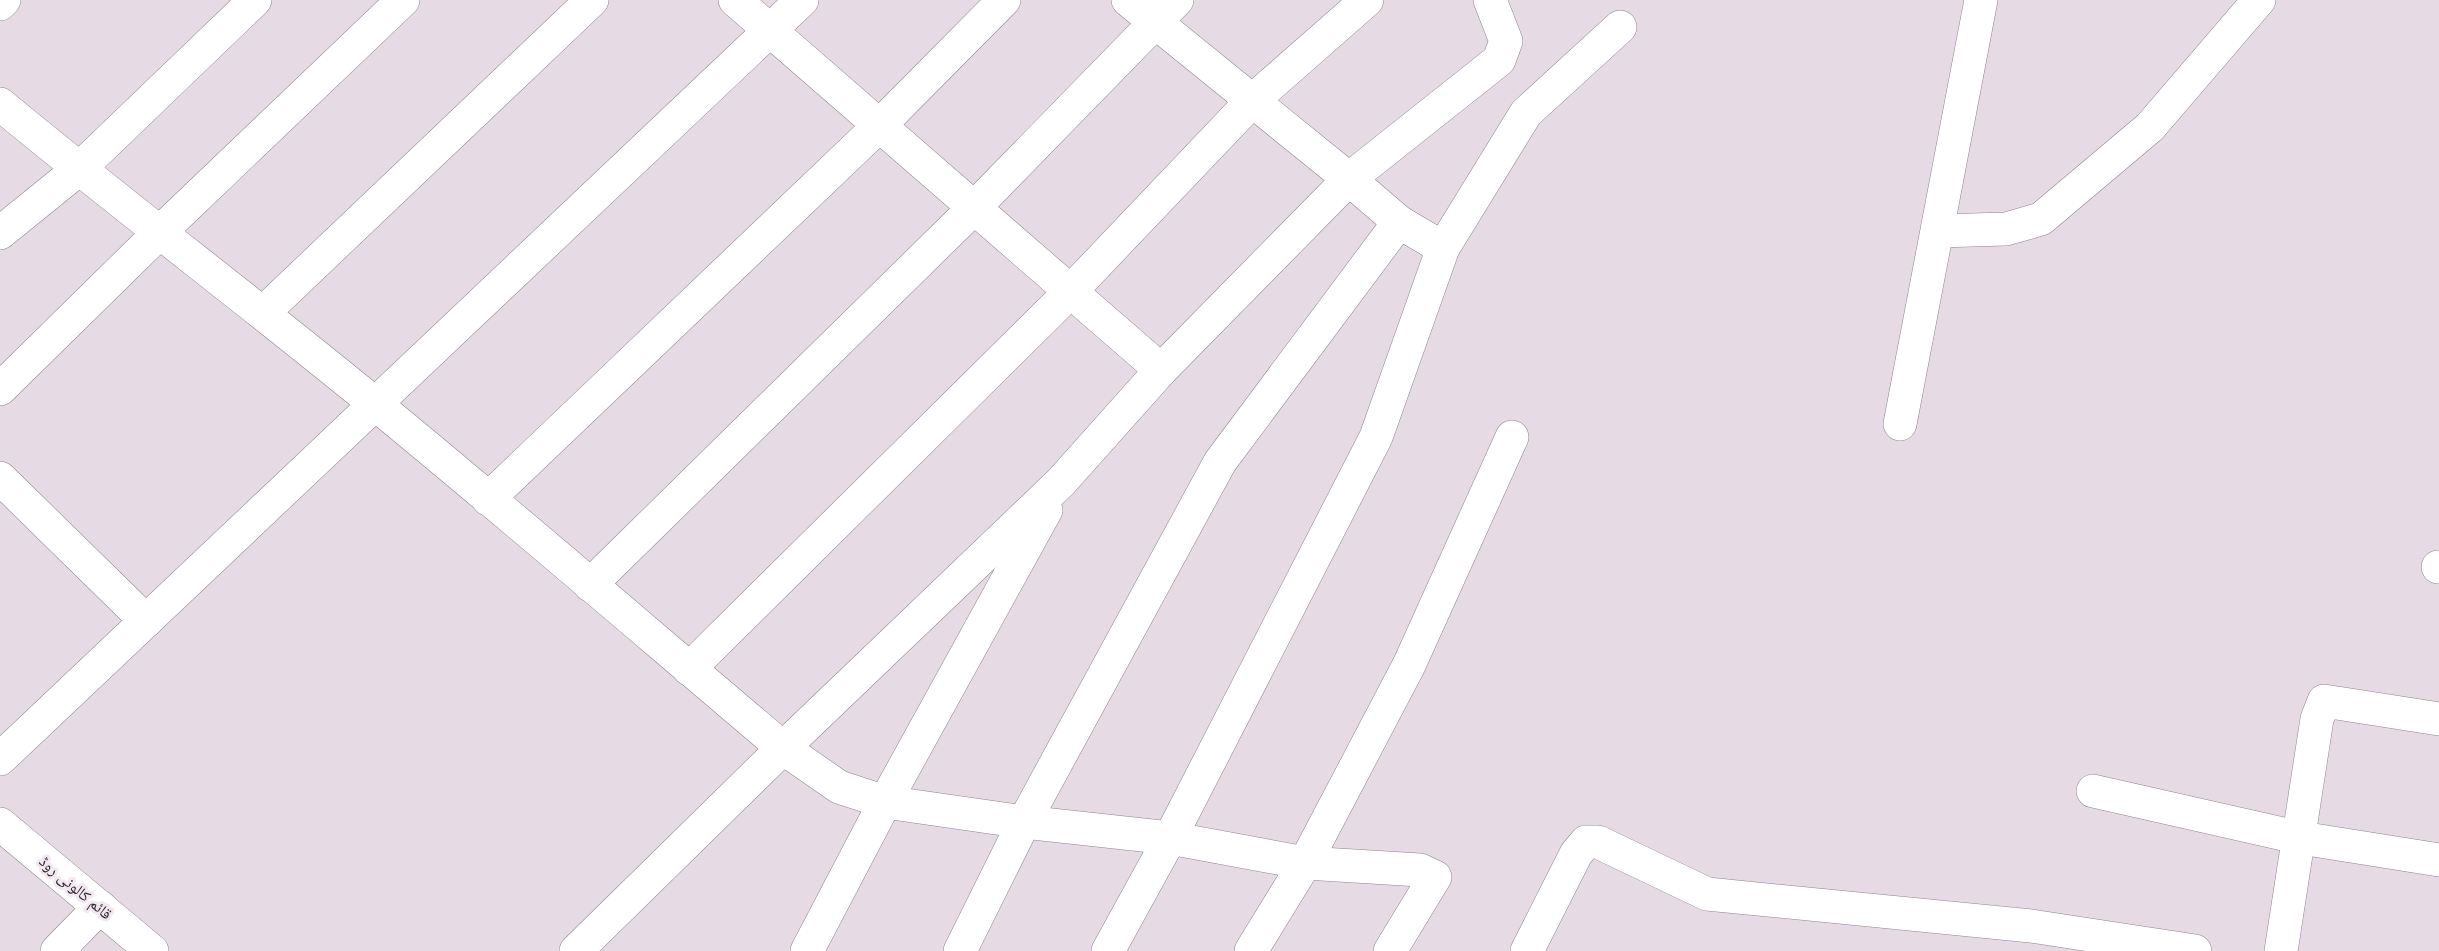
<svg xmlns="http://www.w3.org/2000/svg" width="2439" height="951" font-family="'Nunito Sans','Noto Naskh Arabic',sans-serif">
<rect width="100%" height="100%" fill="#e6dbe4"/>
<g fill="none" stroke-linecap="round" stroke-linejoin="round">
<defs>
<g id="minor">
<polyline points="735,0 1161,370"/>
<polyline points="1128,0 1349,179 1399,222 1443,248"/>
<path d="M0,104C123,206 251,302 374,403C512,516 647,633 783,748L839,787L885,802L1024,822L1170,838L1305,863L1420,870L1435,877L1390,951"/>
<polyline points="1938,231 2006,229 2041,219 2150,127 2259,0"/>
<polyline points="0,233 79,169 255,0"/>
<polyline points="263,313 592,0"/>
<polyline points="0,389 160,232 403,0"/>
<polyline points="1900,424 1981,0"/>
<polyline points="0,478 146,621"/>
<polyline points="488,499 879,126 1004,0"/>
<polyline points="2438,567 2439,567"/>
<polyline points="590,585 974,208 1177,0"/>
<polyline points="689,669 1070,292 1252,101 1367,0"/>
<polyline points="0,759 802,0"/>
<polyline points="2093,791 2301,838 2439,860"/>
<polyline points="57,951 100,907"/>
<polyline points="576,951 783,748 1061,482 1161,370 1349,179 1499,60 1506,41 1490,0"/>
<polyline points="807,951 885,802 1046,510"/>
<polyline points="960,951 1024,822 1220,462 1399,222"/>
<polyline points="1108,951 1170,838 1376,437 1443,248 1526,113 1620,27"/>
<polyline points="1251,951 1305,863 1409,665 1512,437"/>
<polyline points="1527,951 1576,854 1586,842 1598,842 1707,894 2031,926 2195,951"/>
<polyline points="2281,951 2317,719 2324,701 2439,719"/>
</g>
<g id="tertiary">
<polyline points="0,4 4,0"/>
<polyline points="0,824 152,951"/>
</g>
</defs>
<use href="#minor" stroke="#8e848c" stroke-width="34"/>
<use href="#tertiary" stroke="#8e848c" stroke-width="34"/>
<use href="#minor" stroke="#fff" stroke-width="33"/>
<use href="#tertiary" stroke="#fff" stroke-width="33"/>
</g>
<g text-anchor="middle" stroke-width="6" stroke-linejoin="round" paint-order="stroke">
<g font-size="16" fill="#2d292d" stroke="#f3e8f1">
<text transform="translate(76 887) rotate(40)" y="6">قائم کالونی روڈ</text>
</g>
</g>
</svg>
